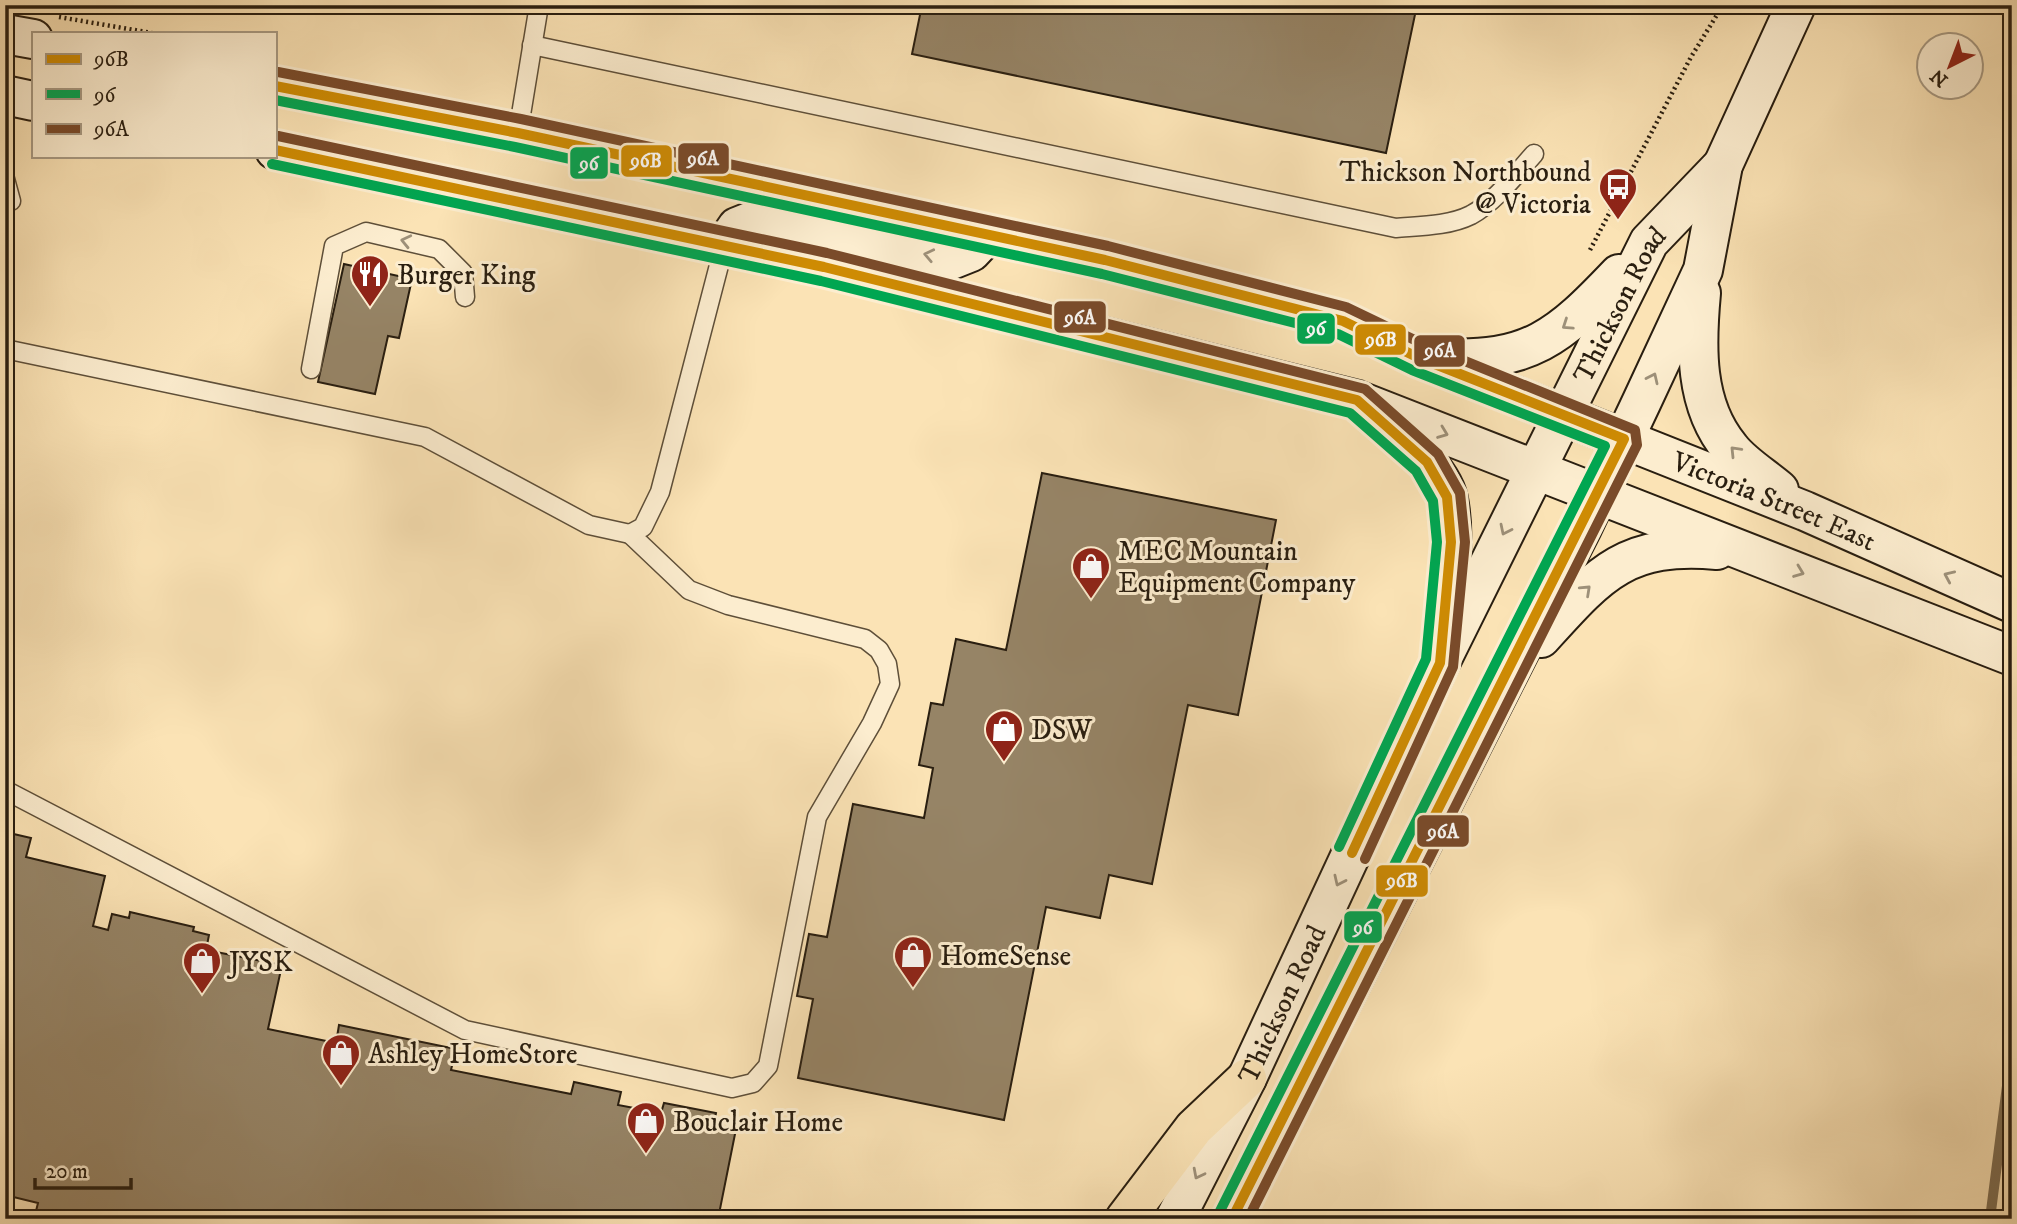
<svg xmlns="http://www.w3.org/2000/svg" width="2017" height="1224" font-family="'IM FELL DW Pica',serif">
<rect width="100%" height="100%" fill="#fbe3b5"/>
<filter id="stains"><feTurbulence type="fractalNoise" baseFrequency=".00286" numOctaves="4"/><feColorMatrix values="0 0 0 0 .2 0 0 0 0 .09 0 0 0 0 .02 0 0 0 .5 -.17"/></filter>
<radialGradient id="worn" r=".72"><stop offset=".6" stop-color="#630" stop-opacity="0"/><stop offset="1" stop-color="#630" stop-opacity=".3"/></radialGradient>
<g fill="none" stroke-linecap="round" stroke-linejoin="round">
<polyline stroke="#7c6c51" stroke-width="10" points="1990,1219 2012,1047"/>
</g>
<g fill="#968466" stroke="#291e10" stroke-width="2">
<polygon points="922,5 1417,5 1386,153 912,54"/>
<polygon points="344,264 412,279 399,338 388,336 375,394 318,382"/>
<polygon points="1042,473 1276,520 1238,715 1188,705 1152,884 1109,875 1100,918 1046,907 1004,1120 798,1078 813,999 797,996 809,934 827,937 853,804 924,818 933,768 919,765 931,703 943,705 956,639 1006,650"/>
<polygon points="5,832 31,838 26,857 105,876 93,926 108,930 112,914 129,918 130,912 194,927 193,931 209,935 206,950 282,965 268,1029 336,1043 339,1025 456,1049 451,1070 571,1094 574,1082 621,1092 618,1105 661,1113 664,1103 716,1113 714,1125 736,1129 718,1219 34,1219 38,1203 5,1195"/>
</g>
<g fill="none" stroke-linecap="round" stroke-linejoin="round">
<defs>
<g id="lane">
<path d="M532,45L1396,228C1420,226 1449,226 1471,215C1495,202 1516,174 1534,154"/>
<polyline points="518,133 539,5"/>
<polyline points="5,179 11,201"/>
<polyline points="5,349 425,437 589,525 630,534"/>
<polyline points="311,369 334,246 366,232 439,249 463,273 465,297"/>
<polyline points="5,790 465,1030 732,1088 753,1083 768,1066 817,817 872,723 890,684 887,664 879,650 865,639 728,605 689,590 630,534 643,527 660,492 724,246"/>
</g>
<g id="secondary">
<polyline points="5,34 33,39"/>
<path id="s1" d="M275,86L518,133L1105,260L1343,321L1417,357L1805,511L2012,603"/>
<polyline points="5,95 33,101"/>
<polyline points="275,150 824,267 1357,400 2012,656"/>
<polyline points="724,246 737,227 757,219 951,260 971,252 988,234"/>
<path d="M1701,293C1696,346 1694,405 1730,448C1742,464 1764,477 1779,490"/>
<path d="M1439,358C1530,363 1559,337 1619,274"/>
<path d="M1378,417C1400,434 1442,470 1448,499C1457,544 1446,595 1442,640"/>
<path d="M1541,638C1599,574 1625,542 1717,550"/>
<path id="s2" d="M1175,1219L1247,1078L1440,663L1649,242L1723,165"/>
<polyline points="1232,1219 1582,528 1642,401 1703,270 1723,165 1796,5"/>
</g>
<polyline id="highway" points="1125,1219 1194,1128 1247,1078"/>
</defs>
<use href="#lane" stroke="#5e4f39" stroke-width="21"/>
<use href="#secondary" stroke="#291e10" stroke-width="42"/>
<use href="#highway" stroke="#291e10" stroke-width="42"/>
<g stroke="#291e10" stroke-width="4.5" stroke-dasharray="2 3.5" stroke-linecap="butt">
<polyline points="59,17 152,33"/>
<polyline points="1590,250 1691,57 1723,5"/>
</g>
<use href="#lane" stroke="#fcedcf" stroke-width="18"/>
<use href="#secondary" stroke="#fcedcf" stroke-width="38"/>
<use href="#highway" stroke="#fbe3b5" stroke-width="38"/>
<defs>
<g id="bus-1">
<polyline points="275,86 518,133 1105,260 1343,321 1417,357 1624,439 1232,1219"/>
<polyline points="275,150 824,267 1357,400 1427,462 1447,497 1451,542 1440,663 1352,853"/>
</g>
<g id="bus-2">
<polyline points="275,100 515,147 1102,274 1338,334 1412,370 1605,446 1219,1213"/>
<polyline points="272,164 821,281 1350,413 1416,471 1433,501 1437,542 1426,659 1339,847"/>
</g>
<g id="bus-3">
<polyline points="278,72 521,119 1108,246 1346,307 1423,344 1635,430 1637,445 1248,1219"/>
<polyline points="278,136 827,253 1365,389 1438,454 1460,493 1465,542 1453,667 1365,859"/>
</g>
</defs>
<use href="#bus-1" stroke="#fcedcf" stroke-width="16"/>
<use href="#bus-2" stroke="#fcedcf" stroke-width="16"/>
<use href="#bus-3" stroke="#fcedcf" stroke-width="16"/>
<use href="#bus-1" stroke="#ce8b03" stroke-width="10"/>
<use href="#bus-2" stroke="#00a651" stroke-width="10"/>
<use href="#bus-3" stroke="#7a4b2a" stroke-width="10"/>
</g>
<defs><path id="oneway-chevron" d="M-2-3.5L2.5 0L-2 3.5" fill="none" stroke-width="1.6" stroke-linecap="round" stroke-linejoin="round" transform="scale(1.75)"/></defs>
<g stroke="#9d9079">
<use href="#oneway-chevron" transform="translate(406 241) rotate(-167)"/>
<use href="#oneway-chevron" transform="translate(929 255) rotate(-168)"/>
<use href="#oneway-chevron" transform="translate(1567 325) rotate(146)"/>
<use href="#oneway-chevron" transform="translate(1653 378) rotate(-65)"/>
<use href="#oneway-chevron" transform="translate(1443 433) rotate(21)"/>
<use href="#oneway-chevron" transform="translate(1735 451) rotate(-134)"/>
<use href="#oneway-chevron" transform="translate(1505 530) rotate(116)"/>
<use href="#oneway-chevron" transform="translate(1799 572) rotate(21)"/>
<use href="#oneway-chevron" transform="translate(1949 576) rotate(-156)"/>
<use href="#oneway-chevron" transform="translate(1586 590) rotate(-43)"/>
<use href="#oneway-chevron" transform="translate(1339 881) rotate(115)"/>
<use href="#oneway-chevron" transform="translate(1198 1174) rotate(117)"/>
</g>
<defs>
<symbol id="bus-pin" viewBox="-11 -11 22 30"><path d="M0 17L-7.5 6A9.5 9.5 0 1 1 7.5 6Z" fill="#8f2418" stroke="#fcedcf"/><path d="M-5-6H5V4H4V6H2V4H-2V6H-4V4H-5ZM-3.5-4V0h7V-4ZM-3.5 1.2v1.5H-2V1.2ZM2 1.2v1.5H3.5V1.2Z" fill="#fff"/></symbol>
<symbol id="restaurant-pin" viewBox="-11 -11 22 30"><path d="M0 17L-7.5 6A9.5 9.5 0 1 1 7.5 6Z" fill="#8f2418" stroke="#fcedcf"/><path d="M-5-6h1v4h1v-4h1v4h1v-4h1v5L-1.5 .5V6h-2V.5L-5-1ZM5-6V6H3V1.5H1.5Q1.5-4 5-6Z" fill="#fff"/></symbol>
<symbol id="shop-pin" viewBox="-11 -11 22 30"><path d="M0 17L-7.5 6A9.5 9.5 0 1 1 7.5 6Z" fill="#8f2418" stroke="#fcedcf"/><path d="M-5-2.5h2.3a2.7 3.5 0 0 1 5.4 0H5L5.5 6h-11ZM-1.5-2.5h3a1.5 2.3 0 0 0-3 0Z" fill="#fff"/></symbol>
</defs>
<g fill-rule="evenodd">
<use href="#bus-pin" x="1596" y="165" width="44" height="60"/>
<use href="#restaurant-pin" x="348" y="252" width="44" height="60"/>
<use href="#shop-pin" x="1069" y="544" width="44" height="60"/>
<use href="#shop-pin" x="982" y="707" width="44" height="60"/>
<use href="#shop-pin" x="891" y="933" width="44" height="60"/>
<use href="#shop-pin" x="180" y="939" width="44" height="60"/>
<use href="#shop-pin" x="319" y="1031" width="44" height="60"/>
<use href="#shop-pin" x="624" y="1099" width="44" height="60"/>
</g>
<g text-anchor="middle" stroke-width="6" stroke-linejoin="round" paint-order="stroke">
<g font-size="28" fill="#291e10" stroke="#fcedcf" text-anchor="start">
<text x="1591" y="181" text-anchor="end">Thickson Northbound<tspan x="1591" dy="32">@ Victoria</tspan></text>
<text x="397" y="284">Burger King</text>
<text x="1118" y="560">MEC Mountain<tspan x="1118" dy="32">Equipment Company</tspan></text>
<text x="1031" y="739">DSW</text>
<text x="940" y="965">HomeSense</text>
<text x="229" y="971">JYSK</text>
<text x="368" y="1063">Ashley HomeStore</text>
<text x="673" y="1131">Bouclair Home</text>
</g>
<g font-size="28" fill="#291e10" stroke="#fcedcf">
<text dy="10" stroke="none"><textPath href="#s2" startOffset="1017">Thickson Road</textPath></text>
<text dy="10" stroke="none"><textPath href="#s1" startOffset="1561">Victoria Street East</textPath></text>
<text dy="10" stroke="none"><textPath href="#s2" startOffset="240">Thickson Road</textPath></text>
</g>
</g>
<g stroke="#fcedcf" stroke-width="2.5">
<rect x="677" y="142" width="53" height="33" rx="7" fill="#7a4b2a"/>
<rect x="620" y="144" width="53" height="34" rx="7" fill="#ce8b03"/>
<rect x="569" y="146" width="40" height="34" rx="7" fill="#00a651"/>
<rect x="1053" y="300" width="54" height="34" rx="7" fill="#7a4b2a"/>
<rect x="1296" y="312" width="40" height="33" rx="7" fill="#00a651"/>
<rect x="1354" y="323" width="53" height="33" rx="7" fill="#ce8b03"/>
<rect x="1413" y="334" width="53" height="34" rx="7" fill="#7a4b2a"/>
<rect x="1416" y="814" width="54" height="34" rx="7" fill="#7a4b2a"/>
<rect x="1375" y="864" width="54" height="34" rx="7" fill="#ce8b03"/>
<rect x="1343" y="910" width="40" height="34" rx="7" fill="#00a651"/>
</g>
<g font-size="19" text-anchor="middle" font-weight="bold" fill="#fff">
<text x="703" y="165">96A</text>
<text x="646" y="167">96B</text>
<text x="589" y="170">96</text>
<text x="1080" y="324">96A</text>
<text x="1316" y="335">96</text>
<text x="1381" y="346">96B</text>
<text x="1440" y="357">96A</text>
<text x="1443" y="838">96A</text>
<text x="1402" y="887">96B</text>
<text x="1363" y="934">96</text>
</g>
<rect width="2017" height="1224" fill="none" stroke="#fbe3b5" stroke-width="28"/>
<rect x="7" y="7" width="2003" height="1210" fill="none" stroke="#291e10" stroke-width="3.5"/>
<rect x="14" y="14" width="1989" height="1196" fill="none" stroke="#291e10" stroke-width="2"/>
<rect x="32" y="32" width="245" height="126" fill="#fcedcf" stroke="#a89a83" stroke-width="2"/>
<rect x="46" y="54" width="35" height="10" fill="#ce8b03" stroke="#a89a83" stroke-width="2"/>
<text x="94" y="66" font-size="21" fill="#291e10">96B</text>
<rect x="46" y="89" width="35" height="10" fill="#00a651" stroke="#a89a83" stroke-width="2"/>
<text x="94" y="102" font-size="21" fill="#291e10">96</text>
<rect x="46" y="124" width="35" height="10" fill="#7a4b2a" stroke="#a89a83" stroke-width="2"/>
<text x="94" y="136" font-size="21" fill="#291e10">96A</text>
<g transform="translate(1950 66) rotate(222)"><circle r="33" fill="#fcedcf" stroke="#a89a83" stroke-width="2"/>
<path d="M0-5L12 26L0 18L-12 26Z" fill="#8f2418"/>
<text y="-10" font-size="19" font-weight="bold" text-anchor="middle" fill="#291e10">N</text>
</g>
<path d="M35 1178v10h96v-10" fill="none" stroke="#291e10" stroke-width="3.5"/>
<text x="46" y="1178" font-size="21" fill="#291e10" stroke="#fcedcf" stroke-width="5" paint-order="stroke">20 m</text>
<rect width="100%" height="100%" filter="url(#stains)"/>
<rect width="100%" height="100%" fill="url(#worn)"/>
</svg>
